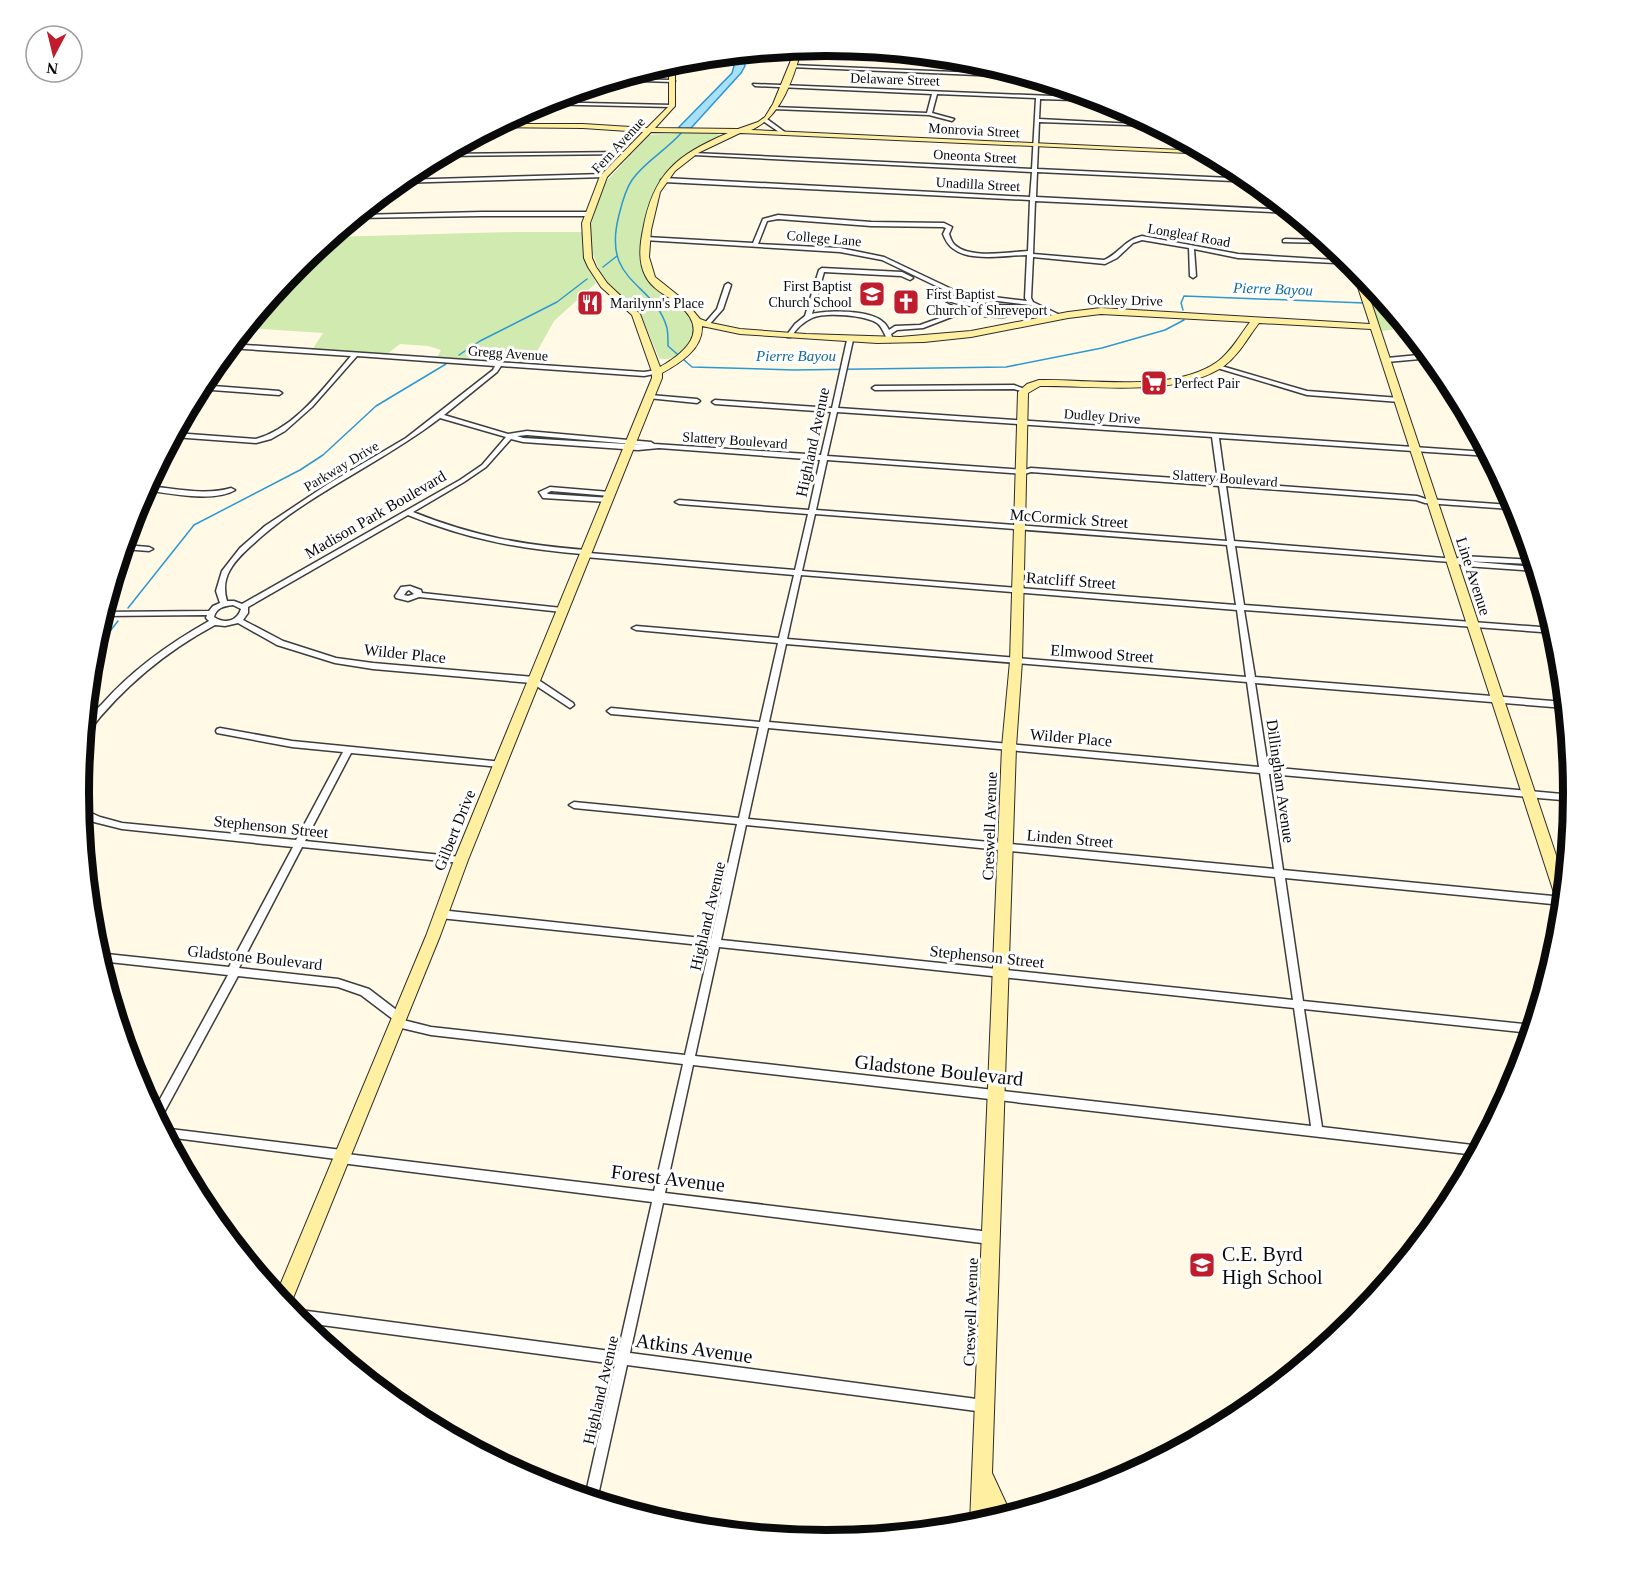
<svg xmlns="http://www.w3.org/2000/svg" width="1652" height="1585" font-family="Georgia,serif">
<rect width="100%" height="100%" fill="#fff9e6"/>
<g fill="#d1eaaf">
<polygon points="879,50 972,59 1019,74 973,72 973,63 876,59"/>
<path d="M709,131L715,132L720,136C676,161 648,181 643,235C641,246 639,261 643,271C651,289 670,296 683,309C687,313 690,319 694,324C693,328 694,335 692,339C688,350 670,363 659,358L640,312L612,288L601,274L592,252L591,233V224L603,185L649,135Z"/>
<polygon points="514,232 582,232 583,255 596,283 554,321 530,364 437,358 441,350 428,346 400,344 386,355 312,350 323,333 245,328 298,264 330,237"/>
<polygon points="1362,273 1407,328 1381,331"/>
</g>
<polygon fill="#a8dff9" stroke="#2c99d3" stroke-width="1.5" points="742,53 745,66 741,73 691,128 681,129 679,127 732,73 734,66 730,54"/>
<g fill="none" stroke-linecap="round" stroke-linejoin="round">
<g stroke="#2c99d3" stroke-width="1.5">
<path d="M682,132C667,150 645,161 632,180C625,190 622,203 619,215C601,284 654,281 667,328C668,333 668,340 668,346L692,367L794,370L1006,367L1102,348L1165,330L1184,320"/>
<polyline points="603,267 617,256"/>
<polyline points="1370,303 1389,305"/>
<polyline points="1183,310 1181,303 1184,296 1364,303"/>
<polyline points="459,355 480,341 557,302 587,279"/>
<polyline points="128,608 194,525 300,470 323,455 376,406 446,364"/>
<polyline points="93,646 107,635 118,621"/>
</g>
<defs>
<g id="street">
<polygon points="792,65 1022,75 1027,76 1025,77 790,67"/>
<polygon points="616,79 673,80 675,81 673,82 611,80"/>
<path d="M753,84L1100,98L1108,101L1040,99L1039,119L1154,125L1158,126L1039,122L1037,169L1252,179L1255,182L1037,172L1036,197L1289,210L1293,213L1035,201L1033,254L1104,260C1120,253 1124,240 1142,236L1238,254L1351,261L1355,264L1238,258L1194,249L1196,276L1193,278L1190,276L1189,248L1142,240L1133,243L1117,258L1105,264L1033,257L1031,298L1033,302L1060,315L1061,316L1058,318L1030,305L957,296L882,260L840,252L644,240L643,239L646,237L753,243L763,219L778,215L871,222L944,223L952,227L949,234C950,237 951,240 953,243C967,260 1008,252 1028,251L1030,200L664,182L661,180L664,178L1030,197L1032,172L694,155L692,154L694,153L1032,169L1036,98L937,94L932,113L954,119L952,121L929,115L773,109L771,108L773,107L927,113L932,94L755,86ZM778,219L871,226L943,227L946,228L943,234C945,239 947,243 951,247C969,263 1005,255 1027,255L1025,298L1027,301L960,293L884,257L840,248L758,244L767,221Z"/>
<polygon points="541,102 672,105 674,106 672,107 536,104"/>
<polygon points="763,119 767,119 786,133 782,134 763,121"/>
<polygon points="627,152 629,153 629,154 439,156 443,154"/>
<polygon points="604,174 607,176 606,177 396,183 399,180"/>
<polygon points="482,212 589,212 592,214 589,216 482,216 353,218 357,215"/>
<polygon points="1285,239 1326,240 1329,243 1283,242 1283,240"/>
<path d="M822,268L902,272L912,277L913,278L910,280L901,276L824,272L812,314C829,310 870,310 883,322C886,324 888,328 889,330L895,326L920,325L957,312L941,306L933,300V292L937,289C956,307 995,304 1021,306L1023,307L1024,310L1015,315L1003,317L978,316L962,313L923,328L897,330L891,334L893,340L890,342C884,337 884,328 877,323C864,315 825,312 812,318C803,322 796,329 791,337H787L786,336L795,324L805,316L819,270ZM938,296C961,309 992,308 1017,309C994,320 959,313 938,298Z"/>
<polygon points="728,283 731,285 723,309 708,326 704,326 704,324 717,309 725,285"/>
<path d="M850,338L853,340L838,408L1487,452L1489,456L1219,438L1225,482L1417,496L1426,499L1511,505L1515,507L1511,509L1425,503L1416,500L1226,486L1234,541L1456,559L1462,556L1533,560L1534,564L1463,561L1535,567L1536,571L1465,566L1451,562L1235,546L1244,605L1554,628L1555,633L1244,610L1255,677L1565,702V708L1255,683L1268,767L1573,795V801L1269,774L1283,870L1563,897L1562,905L1285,878L1303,1001L1533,1025L1530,1033L1304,1009L1322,1127L1481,1146L1476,1155L693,1065L665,1193L990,1232L994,1234L996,1238L994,1242L990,1244L663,1203L630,1353L984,1400L989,1401L990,1406L989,1411L984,1412L627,1365L597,1500L585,1497L615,1364L299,1322L289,1310L292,1309L618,1352L652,1202L341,1163L337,1162L336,1159L167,1137L162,1128L342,1150L346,1151L347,1154L654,1191L683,1064L431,1035L393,1026L392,1023L394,1020L361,995L338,987L238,976L160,1120L158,1121L153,1112L228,975L100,961L97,953L229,967L293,847L122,829L94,822L81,815L80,808L100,817L122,823L296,840L343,752L292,747L217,733L216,731L217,729L220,728L292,741L503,762L504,764L503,766L500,767L351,753L305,841L461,857L464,858L466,860L464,862L461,863L302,847L239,968L338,979L369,989L403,1015L404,1018L403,1020L431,1027L685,1055L710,946L440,918L437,917L435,914L437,911L440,910L711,939L737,824L574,808L569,805L574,802L739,818L759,727L611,714L607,711L611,708L760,722L778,643L636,630L632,628L636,626L779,638L794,575L585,557H582V554C519,549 467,539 408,515L248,607V613L243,620L283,641L336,658L373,663L534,677L573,703L574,705L570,708L532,683L373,669L335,663L277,645L238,623L225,626L215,625C165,652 123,687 88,732L85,733C84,720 94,712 103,703C133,669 170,643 209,621L206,618L207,615L102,616L103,612L209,611L213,606L220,603L216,591L222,571L240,548L265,526L328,484L406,438L493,370L495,366L357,356L312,407L285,431L271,439L256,443L173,437L175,433L256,439C296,428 325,386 351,356L229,348L231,344L644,372L657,370L660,372L659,373L644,376L501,366L497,372L444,415L508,434L527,431L651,442L654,444L821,455L831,412L715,404L712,402L715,400L832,408L847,340ZM837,412L1212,437L1218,481L1031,468L1024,470L827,456ZM440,418L506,437L482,465L460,480L242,604L234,601H227C224,591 224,580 230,570C237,557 250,547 261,537C315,490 383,462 440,418ZM527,435L644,445L523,438L517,436ZM511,439L523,442L638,450L659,448L820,460L809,510L679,500L675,502L679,504L808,514L795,570L589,553V550H586C522,545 473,536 413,512L464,482L486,467ZM827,460L1024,474L1031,472L1219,486L1227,541L816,510ZM815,514L1227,545L1236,605L802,571ZM801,575L1237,610L1246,677L787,639ZM233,605L241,609C237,622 224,624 214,617C216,608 224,606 233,605ZM786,644L1247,682L1259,767L769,722ZM768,728L1260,773L1274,869L748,819ZM746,825L1275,877L1293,1000L721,940ZM719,947L1294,1008L1311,1126L695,1056Z"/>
<polygon points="1429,354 1431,358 1387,362 1384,360 1387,358"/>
<polygon points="1214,365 1218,365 1307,391 1400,398 1403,400 1400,402 1307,395 1214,367"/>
<polygon points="200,385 279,391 282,393 279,395 198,389"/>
<polygon points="1014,385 1027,390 1024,392 1014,389 875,390 872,388 875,386"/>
<polygon points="650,395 697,399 700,401 697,403 648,398 647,397"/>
<path d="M146,486C174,488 204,496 231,488L235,490C214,503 168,493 144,490Z"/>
<polygon points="550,487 610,492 614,494 610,496 551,491 547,493 548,494 611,498 612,500 608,502 543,498 539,492"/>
<polygon points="124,545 149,547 153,549 149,551 123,549"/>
<path d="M410,586L421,590L422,593L562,608L566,610L562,612L419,597L408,601L396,598L395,596L401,587ZM409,590L414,594L408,596L404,595L407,591Z"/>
</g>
<path id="secondary" d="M802,47C794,77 781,118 751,130L1203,151L1210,154L740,133L698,153L675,171L660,192L651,230L649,257L655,277L685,301L700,319L711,323L740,329L806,334L900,337L971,331L1068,312L1101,308L1370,324L1350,263L1351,261L1361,272L1565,882L1562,904L1558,903L1556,899L1371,329L1259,323C1248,337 1239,355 1224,366C1178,398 1094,385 1040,386L1028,393L1022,661L1016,747L992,1473L1011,1514L992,1519L991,1515L990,1520L971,1526L970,1523L1002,747L1010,661L1018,392L1027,384L1039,380C1091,379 1173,393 1217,362C1231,352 1240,335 1250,322L1101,314L1068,318L971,337L924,342L877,343L740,334L702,326C703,349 680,363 662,373V378L468,860L440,936L289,1308L276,1295L426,936L454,860L652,378V372L632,315L601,287L588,267L584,258L582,223L600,176L643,132L583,128L492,127L499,124H583L647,128L669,106V63L675,61V106L655,128L738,129L758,122L765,117L773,104L796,48ZM651,132L728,133C677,155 653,173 643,230C640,244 638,261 645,275C652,290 667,295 679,305C710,331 686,352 660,367L640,314L607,283L596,267L592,258L590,223L607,177Z"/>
</defs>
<use href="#street" stroke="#3d3d3d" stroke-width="3"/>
<use href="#secondary" stroke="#2c2c2c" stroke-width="2"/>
<use href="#street" fill="#fff" fill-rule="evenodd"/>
<use href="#secondary" fill="#fff0a1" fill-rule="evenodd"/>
</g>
<defs>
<symbol id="school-square" viewBox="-11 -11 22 22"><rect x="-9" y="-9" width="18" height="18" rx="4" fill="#bf1d2d" stroke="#fff"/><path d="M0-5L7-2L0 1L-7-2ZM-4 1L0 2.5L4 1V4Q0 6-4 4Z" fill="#fff"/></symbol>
<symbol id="church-square" viewBox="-11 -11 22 22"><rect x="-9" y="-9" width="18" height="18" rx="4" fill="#bf1d2d" stroke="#fff"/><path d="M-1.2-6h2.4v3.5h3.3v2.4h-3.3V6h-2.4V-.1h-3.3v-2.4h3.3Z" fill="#fff"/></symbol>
<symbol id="restaurant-square" viewBox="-11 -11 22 22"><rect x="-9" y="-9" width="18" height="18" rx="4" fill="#bf1d2d" stroke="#fff"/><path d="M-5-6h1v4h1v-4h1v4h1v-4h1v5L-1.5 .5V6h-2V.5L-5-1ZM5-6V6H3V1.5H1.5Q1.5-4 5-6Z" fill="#fff"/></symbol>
<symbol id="supermarket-square" viewBox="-11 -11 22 22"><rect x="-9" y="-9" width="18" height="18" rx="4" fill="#bf1d2d" stroke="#fff"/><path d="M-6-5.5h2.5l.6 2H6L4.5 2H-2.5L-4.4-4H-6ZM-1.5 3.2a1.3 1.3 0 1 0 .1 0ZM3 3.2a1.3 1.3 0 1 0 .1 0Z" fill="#fff"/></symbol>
</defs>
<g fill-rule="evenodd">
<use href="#school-square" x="857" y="279" width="30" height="30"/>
<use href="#church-square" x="891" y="287" width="30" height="30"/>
<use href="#restaurant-square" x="575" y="288" width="30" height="30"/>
<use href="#supermarket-square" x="1139" y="368" width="30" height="30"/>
<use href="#school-square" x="1187" y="1250" width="30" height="30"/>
</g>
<g text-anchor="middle" stroke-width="6" stroke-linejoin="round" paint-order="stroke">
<g font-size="14" fill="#0a0a0a" stroke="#fff">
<text transform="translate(895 79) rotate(2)" y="5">Delaware Street</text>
<text transform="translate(974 130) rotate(3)" y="5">Monrovia Street</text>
<text transform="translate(618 145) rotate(-47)" y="5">Fern Avenue</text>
<text transform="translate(975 156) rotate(3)" y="5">Oneonta Street</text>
<text transform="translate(978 184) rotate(3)" y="5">Unadilla Street</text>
<text transform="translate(1189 235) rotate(10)" y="5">Longleaf Road</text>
<text transform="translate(824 238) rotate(5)" y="5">College Lane</text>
<text transform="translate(1125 300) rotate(1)" y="5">Ockley Drive</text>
<text transform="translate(508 353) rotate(4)" y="5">Gregg Avenue</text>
<text transform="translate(1102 416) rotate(4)" y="5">Dudley Drive</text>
<text transform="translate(735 440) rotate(4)" y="5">Slattery Boulevard</text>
<text transform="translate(341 466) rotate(-31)" y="5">Parkway Drive</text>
<text transform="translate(1225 478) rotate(4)" y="5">Slattery Boulevard</text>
</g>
<g font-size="14" fill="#0a0a0a" stroke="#fff" text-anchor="start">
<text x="852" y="291" text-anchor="end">First Baptist<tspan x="852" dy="16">Church School</tspan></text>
<text x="926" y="299">First Baptist<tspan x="926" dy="16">Church of Shreveport</tspan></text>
<text x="610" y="308">Marilynn's Place</text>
<text x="1174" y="388">Perfect Pair</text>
</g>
<g font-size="15" font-style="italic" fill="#0f689f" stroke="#fff">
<text transform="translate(1273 289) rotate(2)" y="5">Pierre Bayou</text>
<text x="796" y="361">Pierre Bayou</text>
</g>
<g font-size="16" fill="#0a0a0a" stroke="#fff">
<text transform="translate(812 442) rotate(-78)" y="6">Highland Avenue</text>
<text transform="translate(375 514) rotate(-30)" y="6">Madison Park Boulevard</text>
<text transform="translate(1069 518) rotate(4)" y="6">McCormick Street</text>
<text transform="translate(1474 576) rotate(72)" y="6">Line Avenue</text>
<text transform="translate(1071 580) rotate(4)" y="6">Ratcliff Street</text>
<text transform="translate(405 653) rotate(6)" y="6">Wilder Place</text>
<text transform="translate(1102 653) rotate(4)" y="6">Elmwood Street</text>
<text transform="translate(1071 737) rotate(5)" y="6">Wilder Place</text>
<text transform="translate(1281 781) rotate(82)" y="6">Dillingham Avenue</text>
<text transform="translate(271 826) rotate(6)" y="6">Stephenson Street</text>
<text transform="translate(989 826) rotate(-88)" y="6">Creswell Avenue</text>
<text transform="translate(454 830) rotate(-68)" y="6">Gilbert Drive</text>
<text transform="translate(1070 838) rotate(5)" y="6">Linden Street</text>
<text transform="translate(707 916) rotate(-77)" y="6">Highland Avenue</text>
<text transform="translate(987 956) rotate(6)" y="6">Stephenson Street</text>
<text transform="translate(255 957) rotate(6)" y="6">Gladstone Boulevard</text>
<text transform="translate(970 1312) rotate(-88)" y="6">Creswell Avenue</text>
<text transform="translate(600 1390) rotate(-77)" y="6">Highland Avenue</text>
</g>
<g font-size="20" fill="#0a0a0a" stroke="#fff">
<text transform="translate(939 1070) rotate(6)" y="7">Gladstone Boulevard</text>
<text transform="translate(668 1178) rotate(7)" y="7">Forest Avenue</text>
<text transform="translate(694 1348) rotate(8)" y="7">Atkins Avenue</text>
</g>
<g font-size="20" fill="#0a0a0a" stroke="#fff" text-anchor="start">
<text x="1222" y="1261">C.E. Byrd<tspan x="1222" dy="23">High School</tspan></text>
</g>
</g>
<path d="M0 0H1652V1585H0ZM89 793a737 737 0 1 1 1474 0a737 737 0 1 1-1474 0Z" fill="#fff" fill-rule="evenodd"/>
<path fill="none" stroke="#0a0a0a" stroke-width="8" d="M89 793a737 737 0 1 1 1474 0a737 737 0 1 1-1474 0Z"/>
<g transform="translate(54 54) rotate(187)"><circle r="28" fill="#ffffff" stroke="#9d9d9d" stroke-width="1.5"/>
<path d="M0-4.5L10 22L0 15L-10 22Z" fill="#bf1d2d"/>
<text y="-9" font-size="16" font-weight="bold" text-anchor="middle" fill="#0a0a0a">N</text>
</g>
</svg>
